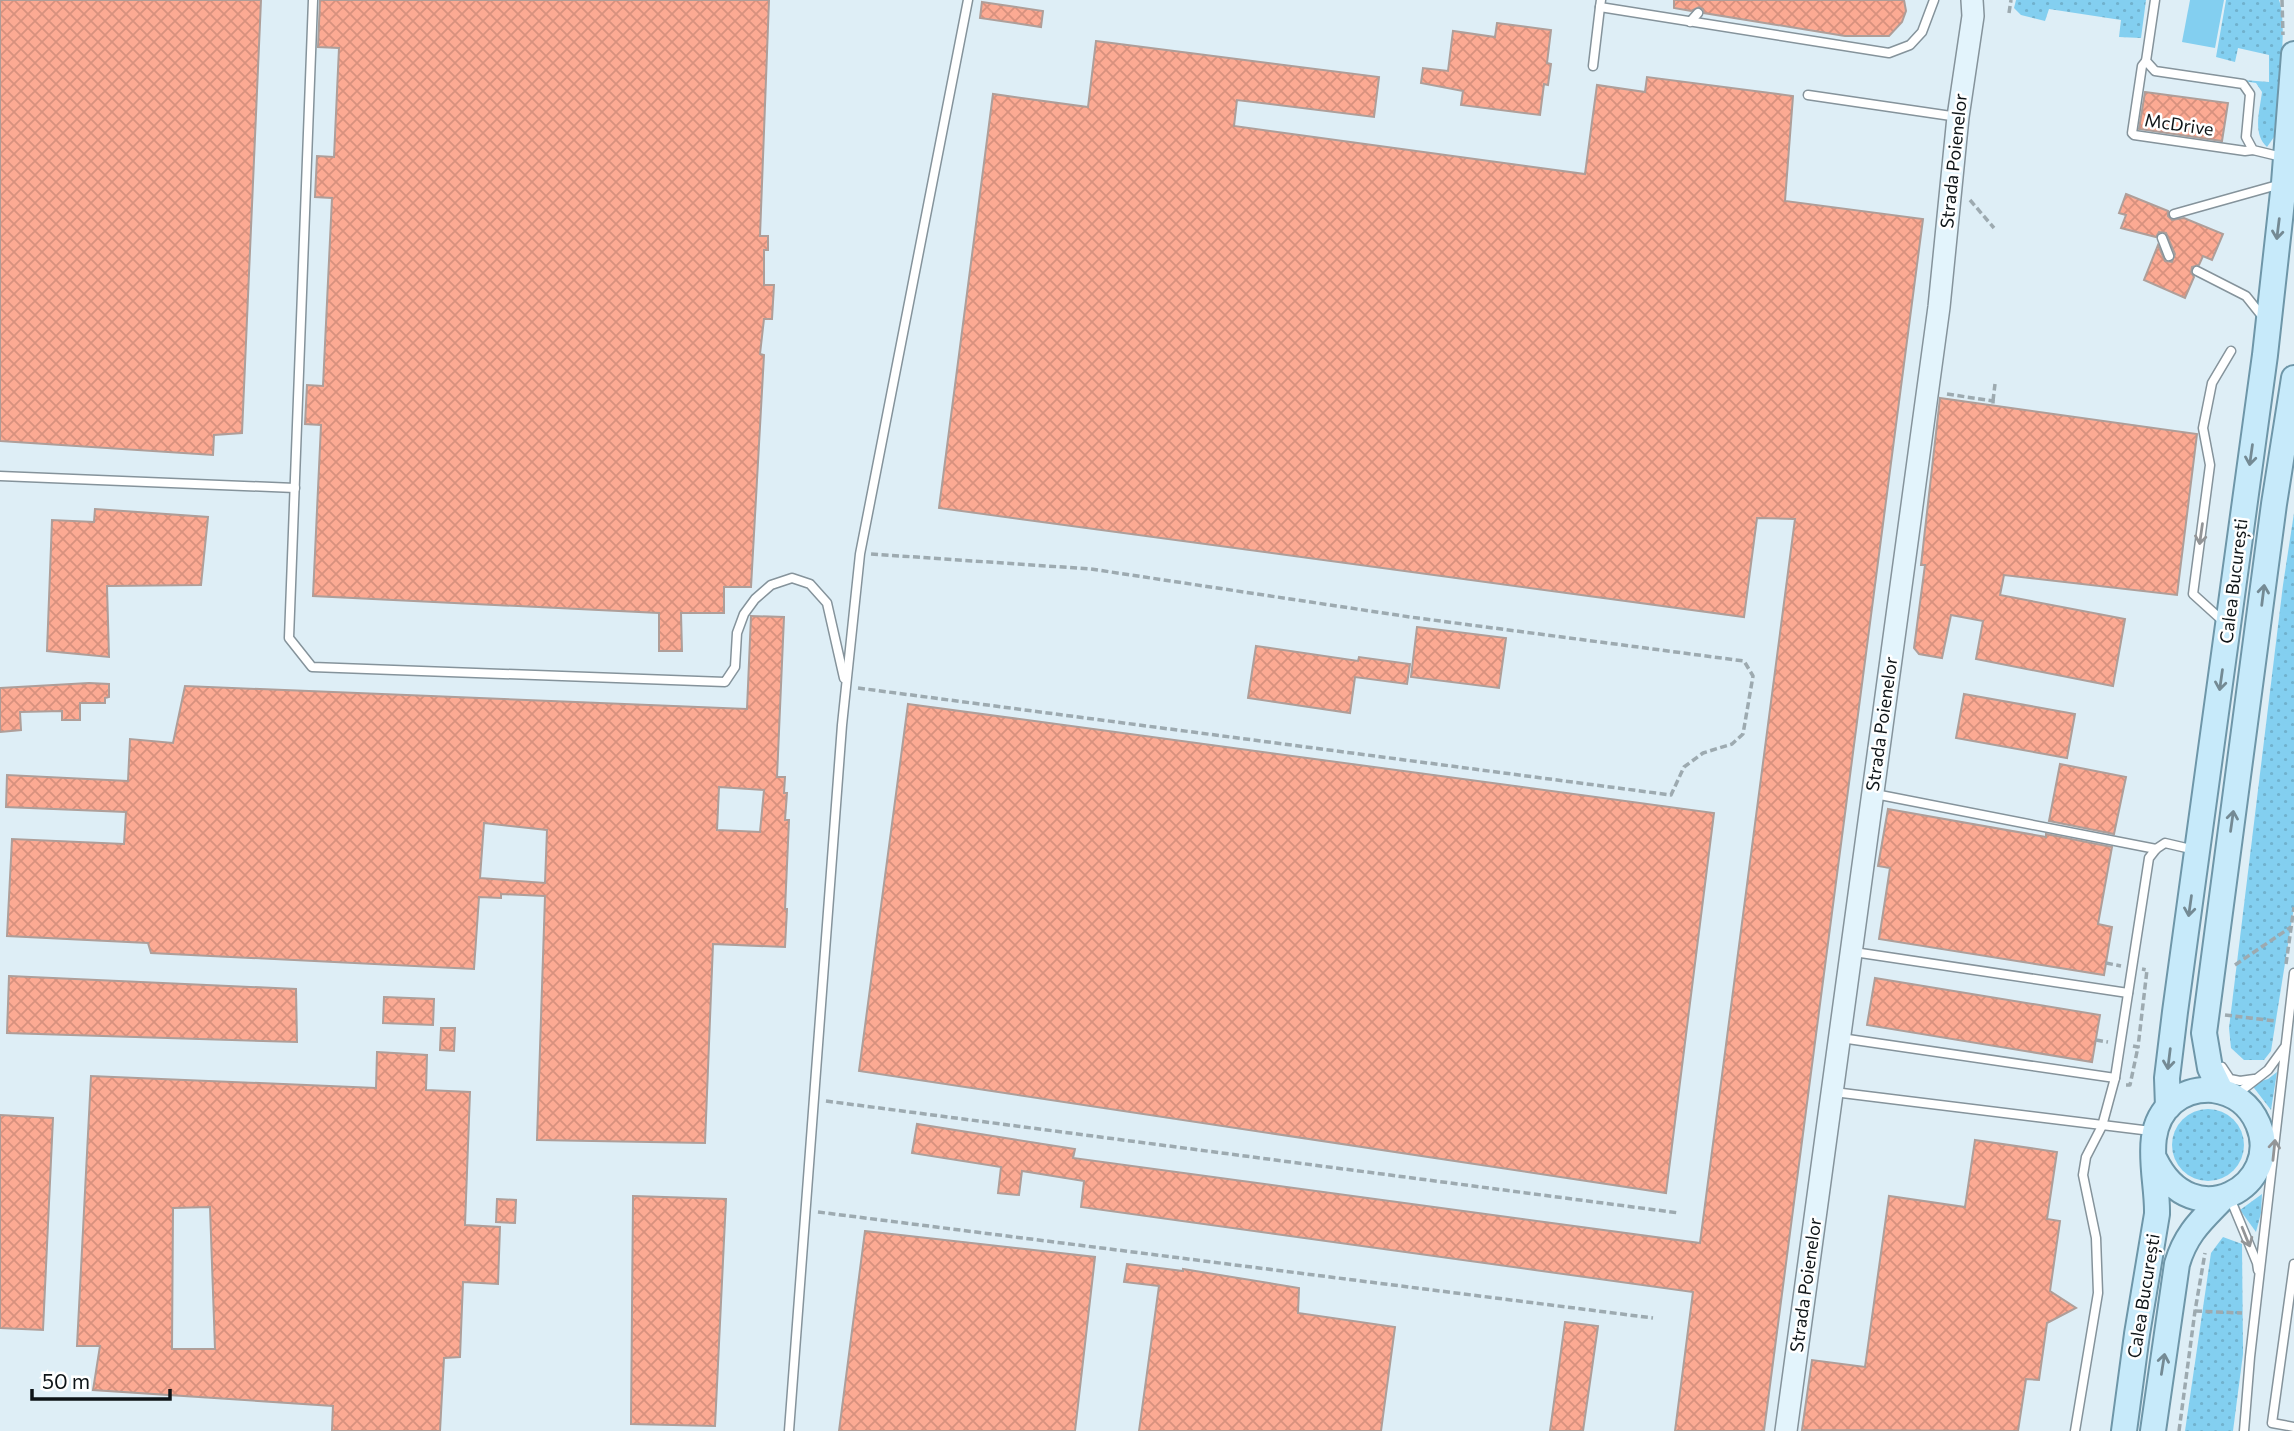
<svg xmlns="http://www.w3.org/2000/svg" width="2294" height="1431" font-family="Commissioner,sans-serif">
<defs>
<pattern id="green-dots" width="8" height="8" patternUnits="userSpaceOnUse" patternTransform="scale(1.75)"><rect width="8" height="8" fill="#83cff0"/><path d="M2 2h.1M6 6h.1" fill="none" stroke="#70b1cd" stroke-width="1.8" stroke-linecap="round"/></pattern>
<pattern id="building-cross-hatch" width="8" height="8" patternUnits="userSpaceOnUse" patternTransform="scale(1.75)"><rect width="8" height="8" fill="#fcaa93"/><path d="M0 0l8 8M0 8l8-8" fill="none" stroke="#d7917e"/></pattern>
</defs>
<rect width="100%" height="100%" fill="#deeef6"/>
<g fill="url(#green-dots)">
<polygon points="2016,0 2146,0 2141,38 2119,37 2121,20 2049,9 2045,21 2021,15 2014,8"/>
<path d="M2226,0H2279C2289,27 2276,106 2274,137L2267,147C2252,133 2260,110 2262,92L2256,83L2231,79L2269,82V55L2238,48L2235,62L2216,57Z"/>
<polygon points="2294,513 2294,907 2271,1051 2264,1060 2244,1060 2231,1048 2229,1028 2283,585"/>
<polygon points="2277,1072 2271,1110 2251,1084 2268,1079"/>
<circle cx="2208" cy="1145" r="36"/>
<polygon points="2262,1194 2261,1213 2256,1232 2240,1210"/>
<polygon points="2223,1237 2242,1244 2243,1354 2233,1431 2185,1431 2211,1253"/>
</g>
<polygon fill="#83cff0" points="2190,0 2224,0 2215,48 2182,42"/>
<g fill="url(#building-cross-hatch)" stroke="#ae9e99" stroke-width="2" fill-rule="evenodd">
<polygon points="0,0 261,0 242,433 214,435 213,455 0,441"/>
<polygon points="320,0 769,0 760,236 768,236 768,250 764,250 764,285 774,285 772,319 764,319 760,354 764,355 751,587 724,587 724,613 681,613 682,651 659,651 659,613 313,596 321,425 305,424 307,385 323,386 332,198 315,197 317,156 334,157 339,48 318,47"/>
<polygon points="1674,0 1904,0 1906,11 1902,22 1889,36 1845,36 1704,13 1703,9 1699,7 1691,11 1674,8"/>
<polygon points="982,2 1043,11 1041,27 980,18"/>
<polygon points="1497,23 1551,30 1547,63 1551,64 1548,85 1544,84 1540,115 1461,105 1463,91 1421,83 1423,68 1448,71 1453,31 1495,37"/>
<polygon points="1096,41 1379,77 1374,117 1237,100 1234,126 1585,174 1597,85 1645,92 1647,77 1793,96 1785,201 1923,219 1764,1431 1675,1431 1693,1292 1081,1207 1084,1181 1022,1171 1019,1195 998,1193 1001,1167 912,1153 917,1124 1075,1149 1073,1158 1700,1243 1795,519 1757,518 1744,617 939,508 993,94 1088,107"/>
<polygon points="2145,92 2228,103 2222,141 2139,129"/>
<polygon points="2126,194 2168,211 2168,216 2172,220 2184,218 2223,234 2212,260 2203,256 2199,265 2192,267 2191,272 2194,277 2185,298 2144,280 2158,245 2165,261 2172,262 2175,254 2166,233 2159,232 2156,237 2121,228 2126,215 2119,213"/>
<polygon points="1940,398 2197,434 2177,595 2004,575 2000,595 2125,619 2113,686 1976,659 1983,621 1951,615 1942,658 1919,654 1914,648 1925,565 1921,565"/>
<polygon points="95,509 208,517 201,585 107,586 109,657 47,651 52,520 94,522"/>
<path d="M751,616L784,617L777,777H785L784,793H787L785,820H789L785,909H787L785,947L713,944L705,1143L537,1140L545,896L501,894V898L479,897L474,969L151,953L148,943L7,936L12,839L124,844L126,812L6,807L7,775L128,781L130,739L173,743L185,686L747,709ZM719,787L764,790L760,832L717,830ZM484,823L547,830L545,883L480,878Z"/>
<polygon points="1417,627 1506,638 1499,688 1411,677"/>
<polygon points="1256,646 1358,661 1359,657 1410,664 1407,684 1355,677 1350,713 1248,698"/>
<polygon points="89,683 109,684 109,697 105,698 105,703 80,703 80,720 62,720 62,711 20,712 21,730 0,732 0,688"/>
<polygon points="1964,694 2075,714 2067,758 1956,738"/>
<polygon points="908,704 1714,813 1666,1193 859,1071"/>
<polygon points="2060,764 2126,777 2114,834 2049,821"/>
<polygon points="1888,809 2046,837 2046,834 2112,847 2098,924 2112,927 2104,975 1879,939 1890,868 1878,866"/>
<polygon points="9,976 296,989 297,1042 7,1033"/>
<polygon points="1875,978 2100,1015 2092,1062 1867,1025"/>
<polygon points="384,997 434,999 433,1025 383,1023"/>
<polygon points="441,1028 455,1028 454,1051 440,1050"/>
<path d="M377,1052L427,1055L426,1090L470,1092L465,1225L500,1227L498,1284L463,1282L460,1357L444,1358L440,1431H332L333,1406L93,1390L100,1346H77L91,1076L376,1088ZM210,1207L215,1349H172L173,1208Z"/>
<polygon points="0,1115 53,1118 43,1330 0,1328"/>
<polygon points="1975,1140 2057,1152 2047,1219 2060,1221 2050,1291 2076,1308 2047,1323 2039,1380 2026,1379 2018,1431 1802,1430 1812,1360 1865,1367 1889,1196 1965,1207"/>
<polygon points="633,1196 726,1199 715,1426 631,1424"/>
<polygon points="497,1199 516,1200 515,1223 496,1222"/>
<polygon points="865,1231 1095,1257 1075,1431 839,1431"/>
<polygon points="1127,1264 1183,1271 1183,1269 1299,1288 1298,1313 1395,1327 1381,1431 1139,1431 1159,1286 1124,1282"/>
<polygon points="1565,1322 1598,1326 1583,1431 1550,1431"/>
</g>
<g fill="none" stroke-linecap="round" stroke-linejoin="round">
<defs>
<g id="lane">
<polyline points="313,0 289,638 312,667 725,682 735,667 737,633 744,614 755,599 771,585 792,578 810,584 827,603 844,678"/>
<polyline points="1601,0 1600,7 1889,53 1910,45 1922,32 1934,0"/>
<polyline points="2155,0 2146,61 2155,71 2243,84 2250,94 2246,137 2253,150 2282,157"/>
<polyline points="1690,22 1698,13"/>
<polyline points="2146,61 2142,66 2132,133 2134,135 2245,151 2253,150"/>
<polyline points="1593,66 1600,7"/>
<polyline points="1808,95 1958,117"/>
<polyline points="2174,214 2281,184"/>
<polyline points="2162,238 2169,256"/>
<polyline points="2197,271 2246,296 2262,316"/>
<polyline points="0,476 295,488"/>
<polyline points="2225,623 2193,594 2210,465 2203,428 2212,383 2231,351"/>
<polyline points="1875,794 2156,849"/>
<polyline points="1854,952 2128,993"/>
<polyline points="1841,1038 2115,1078"/>
<polyline points="2222,1067 2230,1079 2240,1081 2254,1079"/>
<polyline points="1834,1092 2151,1131"/>
<polyline points="2237,1094 2268,1070 2284,1048"/>
<polyline points="2230,1198 2257,1263 2258,1270"/>
<polyline points="2294,1264 2272,1423 2294,1427"/>
<polyline points="789,1431 842,725 860,554 968,0"/>
<polyline points="2075,1431 2098,1293 2096,1238 2083,1175 2086,1157 2102,1126 2115,1078 2149,858 2156,849 2165,843 2195,850"/>
<polyline points="2244,1431 2250,1357 2294,973"/>
</g>
<polyline id="secondary" points="1786,1431 1939,307 1958,117 1973,16 1972,0"/>
<g id="primary">
<polyline points="2221,1091 2210,1068 2204,1033 2274,504 2294,378"/>
<polyline points="2168,1107 2167,1078 2175,1012 2265,355 2284,183 2294,54"/>
<path d="M2124,1431L2137,1334L2157,1214C2158,1177 2140,1129 2173,1102C2184,1093 2198,1089 2213,1090C2234,1093 2250,1105 2258,1124C2284,1185 2193,1238 2155,1160"/>
<path d="M2153,1431L2177,1264C2186,1233 2202,1220 2223,1198"/>
</g>
</defs>
<use href="#lane" stroke="#85939b" stroke-width="11"/>
<use href="#secondary" stroke="#85939b" stroke-width="24"/>
<use href="#primary" stroke="#6e96a8" stroke-width="28"/>
<g stroke="#9daab0" stroke-width="3.5" stroke-dasharray="7 3.5" stroke-linecap="butt">
<polyline points="2282,0 2283,35"/>
<polyline points="2009,13 2011,0"/>
<polyline points="1970,200 1994,228"/>
<polyline points="1947,394 1993,401 1993,405"/>
<polyline points="1993,401 1995,384"/>
<polyline points="858,688 1671,795 1684,767 1703,753 1732,744 1743,734 1753,676 1744,661 1410,617 1091,569 871,554"/>
<polyline points="2106,963 2121,966"/>
<polyline points="2286,964 2294,907"/>
<polyline points="2235,965 2291,927"/>
<polyline points="2225,1015 2276,1021"/>
<polyline points="2096,1040 2108,1042"/>
<polyline points="2133,1046 2138,1047 2147,970 2142,969"/>
<polyline points="2126,1085 2130,1085 2138,1047"/>
<polyline points="826,1101 1679,1213"/>
<polyline points="818,1212 1653,1318"/>
<polyline points="2195,1311 2242,1313"/>
<polyline points="2179,1431 2195,1311 2205,1253"/>
</g>
<use href="#lane" stroke="#fff" stroke-width="8"/>
<use href="#secondary" stroke="#e3f4fc" stroke-width="21"/>
<use href="#primary" stroke="#c7eafa" stroke-width="24"/>
</g>
<defs><path id="oneway-shaft" d="M-6 0H5M1.5-3L5.5 0L1.5 3" fill="none" stroke-width="1.6" stroke-linecap="round" stroke-linejoin="round" transform="scale(1.75)"/></defs>
<g stroke="#748a94">
<use href="#oneway-shaft" transform="translate(2278 229) rotate(97)"/>
<use href="#oneway-shaft" transform="translate(2251 455) rotate(98)"/>
<use href="#oneway-shaft" transform="translate(2263 595) rotate(-83)"/>
<use href="#oneway-shaft" transform="translate(2221 680) rotate(98)"/>
<use href="#oneway-shaft" transform="translate(2232 821) rotate(-82)"/>
<use href="#oneway-shaft" transform="translate(2190 906) rotate(98)"/>
<use href="#oneway-shaft" transform="translate(2169 1059) rotate(97)"/>
<use href="#oneway-shaft" transform="translate(2163 1364) rotate(-81)"/>
</g>
<g stroke="#939597">
<use href="#oneway-shaft" transform="translate(2201 534) rotate(98)"/>
<use href="#oneway-shaft" transform="translate(2274 1150) rotate(-84)"/>
<use href="#oneway-shaft" transform="translate(2246 1237) rotate(68)"/>
</g>
<g text-anchor="middle" stroke-width="5" stroke-linejoin="round" paint-order="stroke">
<g font-size="18" fill="#0e1417" stroke="#fff">
<text transform="translate(2179 125) rotate(8)" y="6">McDrive</text>
<text transform="translate(1954 161) rotate(-84)" y="6">Strada Poienelor</text>
<text transform="translate(2234 581) rotate(-83)" y="6">Calea București</text>
<text transform="translate(1882 724) rotate(-82)" y="6">Strada Poienelor</text>
<text transform="translate(1806 1285) rotate(-82)" y="6">Strada Poienelor</text>
<text transform="translate(2144 1296) rotate(-81)" y="6">Calea București</text>
</g>
</g>
<path d="M32 1389v10h138v-10" fill="none" stroke="#0e1417" stroke-width="3.5"/>
<text x="42" y="1389" font-size="21" fill="#0e1417" stroke="#ffffff" stroke-width="5" paint-order="stroke">50 m</text>
</svg>
